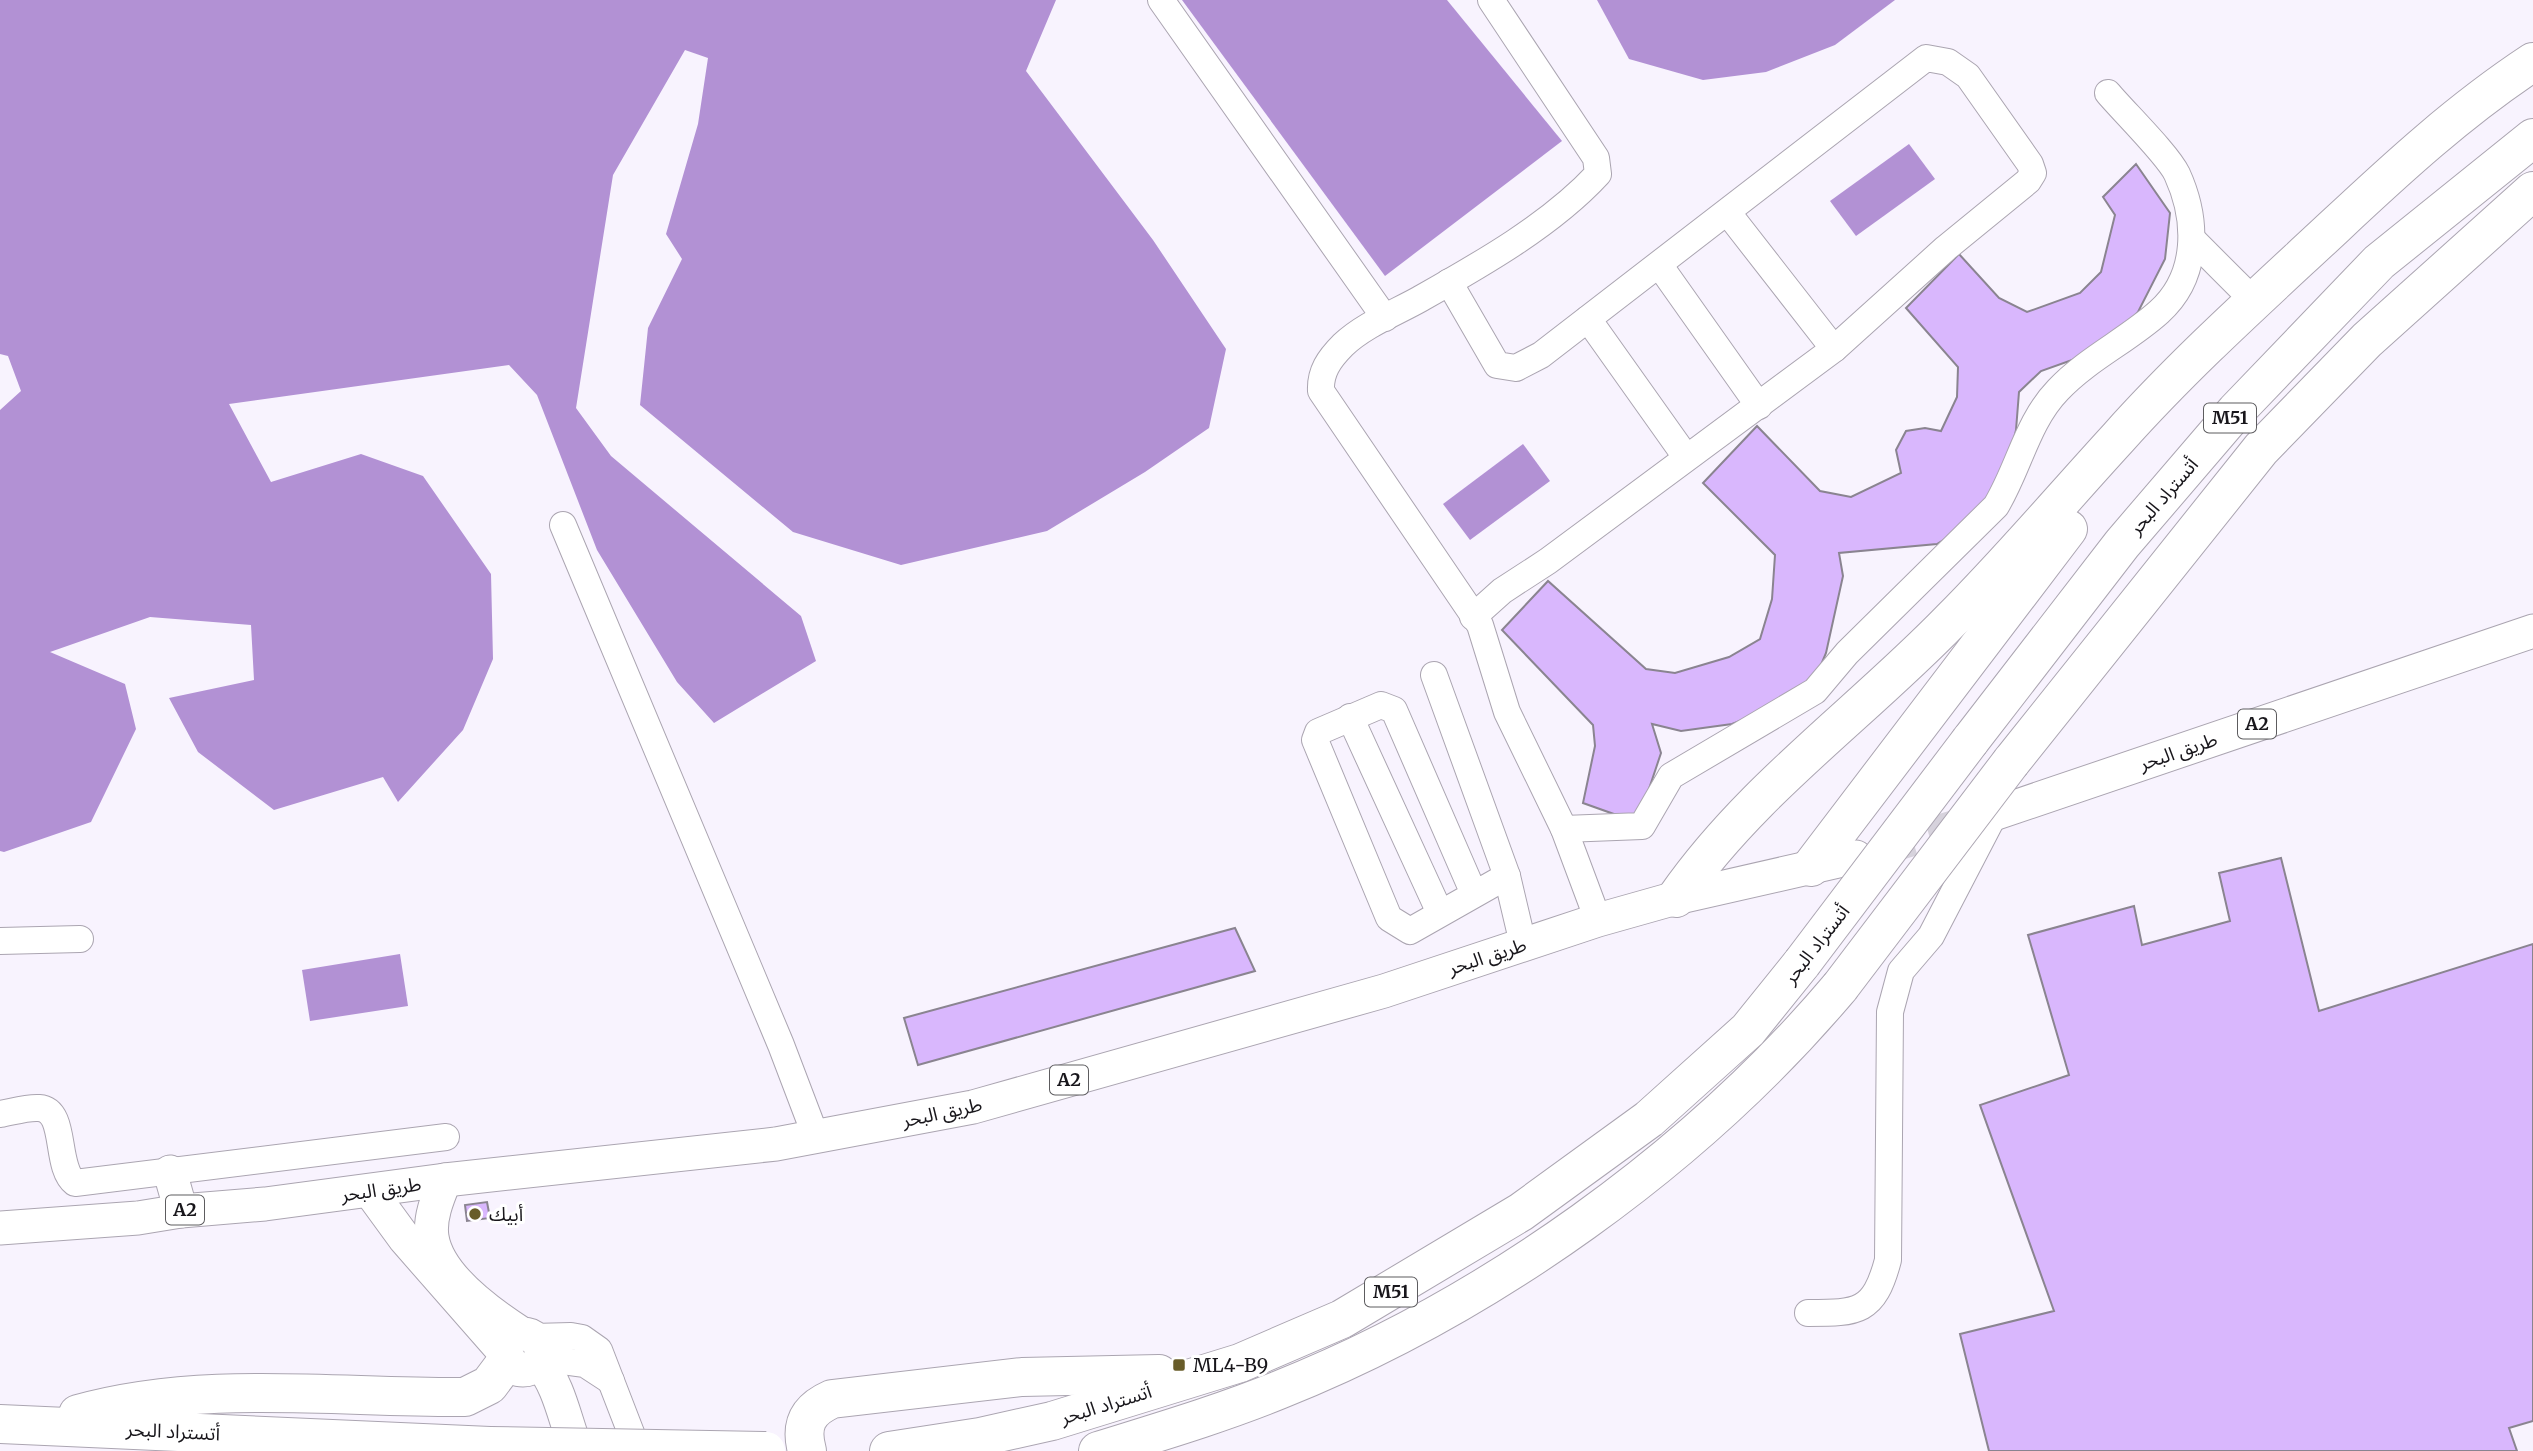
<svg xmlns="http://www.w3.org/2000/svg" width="2533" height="1451" font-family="Merriweather,'Noto Sans Arabic',serif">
<rect width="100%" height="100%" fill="#f8f3fe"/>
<g fill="#b291d4">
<polygon points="0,0 1056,0 1026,71 1153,240 1226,349 1209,428 1145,472 1047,531 901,565 793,532 640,405 648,328 682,259 666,234 698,124 708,58 685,50 613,175 576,408 611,456 801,616 816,661 714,723 677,682 597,550 537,395 509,365 229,404 271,482 361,454 423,476 491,574 493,659 463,730 398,802 383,777 274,810 198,752 169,698 254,680 251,625 150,617 50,652 125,684 136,729 91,822 4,852 0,851 0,410 21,391 8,356 0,354"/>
<polygon points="1182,0 1447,0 1562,141 1385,276"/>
<polygon points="1597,0 1895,0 1835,45 1766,72 1703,80 1629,59"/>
<polygon points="1909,144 1935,179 1856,236 1830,201"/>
<polygon points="1523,444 1550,481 1470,540 1443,504"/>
<polygon points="400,954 408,1006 310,1021 302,970"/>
</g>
<g fill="#d9b7fd" stroke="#8a8490" stroke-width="2">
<polygon points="2136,164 2170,213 2165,259 2138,312 2119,333 2100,350 2041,371 2019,392 2016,430 2009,461 1977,519 1937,544 1839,553 1843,576 1826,653 1813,684 1776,707 1732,724 1681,731 1652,724 1661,753 1643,807 1642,824 1583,803 1595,746 1593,725 1502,630 1548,581 1646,669 1675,673 1729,657 1760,639 1772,599 1775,555 1703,483 1757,426 1820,491 1851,497 1901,473 1896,450 1906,431 1925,428 1941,431 1957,397 1958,367 1906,308 1959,254 1999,298 2027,312 2080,293 2101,272 2115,215 2103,197"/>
<polygon points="2281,858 2319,1011 2533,944 2533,1421 2509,1428 2517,1451 1989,1451 1960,1334 2054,1311 1980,1105 2069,1075 2028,935 2134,906 2142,945 2230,921 2219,873"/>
<polygon points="1235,928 1255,971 918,1065 904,1018"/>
<polygon points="487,1202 490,1218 467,1221 465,1205"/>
</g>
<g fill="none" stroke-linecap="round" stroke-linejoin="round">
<polyline stroke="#d6d2dc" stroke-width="33" stroke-dasharray="33 17" stroke-linecap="butt" points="1881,849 1976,820"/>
<defs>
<g id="minor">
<polyline points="1161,0 1385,318"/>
<path d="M1491,0L1596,158L1598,174C1551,225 1480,265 1420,299C1395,313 1364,325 1343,345C1329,359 1320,372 1321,391L1480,625L1507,712L1564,829L1598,920"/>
<polyline points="1728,213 1834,349"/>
<polyline points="2192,239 2253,300"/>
<polyline points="1660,266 1759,406"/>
<polyline points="1449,282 1497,365 1516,368 1541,355 1926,58 1948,62 1968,76 2030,164 2033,173 2028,181 1946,248 1834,349 1548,561 1502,591 1473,617"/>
<polyline points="1588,319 1686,457"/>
<polyline points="563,525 781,1045 816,1137"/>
<polyline points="1434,675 1507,876 1523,944"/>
<polyline points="1350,717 1440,913"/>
<path d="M1564,829L1642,826L1671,776L1815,691L1847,653L1996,506C2019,468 2027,422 2058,390C2087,359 2128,340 2159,312C2199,276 2198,220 2177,174C2168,155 2124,112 2108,93"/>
<polyline points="1474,894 1394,710 1381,705 1318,732 1315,740 1389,918 1410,931 1507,876"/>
<polyline points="0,941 80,939"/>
<path d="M0,1114C12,1112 27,1107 39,1108C68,1110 54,1167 75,1183L446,1137"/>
<path d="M1808,1313C1858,1313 1874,1313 1888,1260L1890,1012L1901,971L1931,936L1995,813"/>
<polyline points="533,1337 571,1336 582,1338 599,1350 638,1451"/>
<polyline points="540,1358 585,1364 611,1381"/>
</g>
<g id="major">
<polyline points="1982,818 2533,631"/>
<polyline points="170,1172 181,1211"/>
<path d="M445,1180C438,1197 429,1218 432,1237C438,1277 491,1314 522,1334"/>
<polyline points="370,1191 405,1239 504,1352"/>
<polyline points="0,1228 138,1218 181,1211 265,1204 445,1180 776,1144 973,1107 1384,991 1598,920 1676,898 1856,857"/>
<circle cx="523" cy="1352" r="18"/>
<path d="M539,1361C561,1389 564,1419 577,1451"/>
</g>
<g id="highway">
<polyline points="1970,741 2122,544 2236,411 2379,262 2533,138"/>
<polyline points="2011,762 2261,449 2367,340 2533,191"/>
<polyline points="1811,867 2068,529"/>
<path d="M1676,898C1751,790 1860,714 1951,620C2009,562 2062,499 2118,438C2185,363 2260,296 2334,227C2397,168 2460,110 2533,62"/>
<path d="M78,1414C203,1379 337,1398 465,1397L489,1385L507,1361"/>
<polyline points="0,1424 490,1446"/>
<path d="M807,1451C800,1425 807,1410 832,1399L1022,1377L1159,1374"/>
<polyline points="889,1451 980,1437 1052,1421 1240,1363 1342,1319 1521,1212 1649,1119 1748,1030 1802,963"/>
<path d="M1098,1451C1159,1432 1220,1414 1279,1390C1487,1307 1695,1159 1840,987"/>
</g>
</defs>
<use href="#minor" stroke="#aba5b1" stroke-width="28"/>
<use href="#major" stroke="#aba5b1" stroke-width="35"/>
<use href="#highway" stroke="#aba5b1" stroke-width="40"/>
<use href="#minor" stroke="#fff" stroke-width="26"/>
<use href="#major" stroke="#fff" stroke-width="33"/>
<use href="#highway" stroke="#fff" stroke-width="38"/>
<defs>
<g id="highway-bridge">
<polyline points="1802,963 1970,741"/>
<polyline points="1840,987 2011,762"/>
<polyline points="490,1446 766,1451"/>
</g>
</defs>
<use href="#highway-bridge" stroke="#aba5b1" stroke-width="40" stroke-linecap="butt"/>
<use href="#highway-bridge" stroke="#fff" stroke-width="38"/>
</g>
<g fill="#685c29" stroke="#fff" stroke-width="2.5">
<circle cx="475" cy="1214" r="7"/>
<rect x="1172" y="1358" width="14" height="14" rx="3.5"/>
</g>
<g text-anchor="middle" stroke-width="6" stroke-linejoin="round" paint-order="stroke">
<g fill="#fff" stroke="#5d5c5f" stroke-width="2">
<rect x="2204" y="403.5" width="52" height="29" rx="5"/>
<rect x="2238" y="709.5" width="38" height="29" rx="5"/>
<rect x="1050" y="1065.5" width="38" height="29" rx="5"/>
<rect x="166" y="1195.5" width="38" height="29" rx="5"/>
<rect x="1365" y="1277.5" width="52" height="29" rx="5"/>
</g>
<g font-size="18" font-weight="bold" fill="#18161b">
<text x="2230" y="424">M51</text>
<text x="2257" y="730">A2</text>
<text x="1069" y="1086">A2</text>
<text x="185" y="1216">A2</text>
<text x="1391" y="1298">M51</text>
</g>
<g font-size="19" fill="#18161b" stroke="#fff">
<text transform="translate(2163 496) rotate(-49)" y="7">أتستراد البحر</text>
<text transform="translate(2178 751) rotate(-19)" y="7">طريق البحر</text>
<text transform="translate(1816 944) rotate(-52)" y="7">أتستراد البحر</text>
<text transform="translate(1487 956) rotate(-18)" y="7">طريق البحر</text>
<text transform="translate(942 1112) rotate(-12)" y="7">طريق البحر</text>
<text transform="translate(381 1189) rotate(-8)" y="7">طريق البحر</text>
<text transform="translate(1106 1404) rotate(-17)" y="7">أتستراد البحر</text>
<text transform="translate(173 1431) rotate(3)" y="7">أتستراد البحر</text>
</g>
<g font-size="19" fill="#18161b" stroke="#fff" text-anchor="start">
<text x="489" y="1221">أبيك</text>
<text x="1193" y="1372">ML4-B9</text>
</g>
</g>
</svg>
